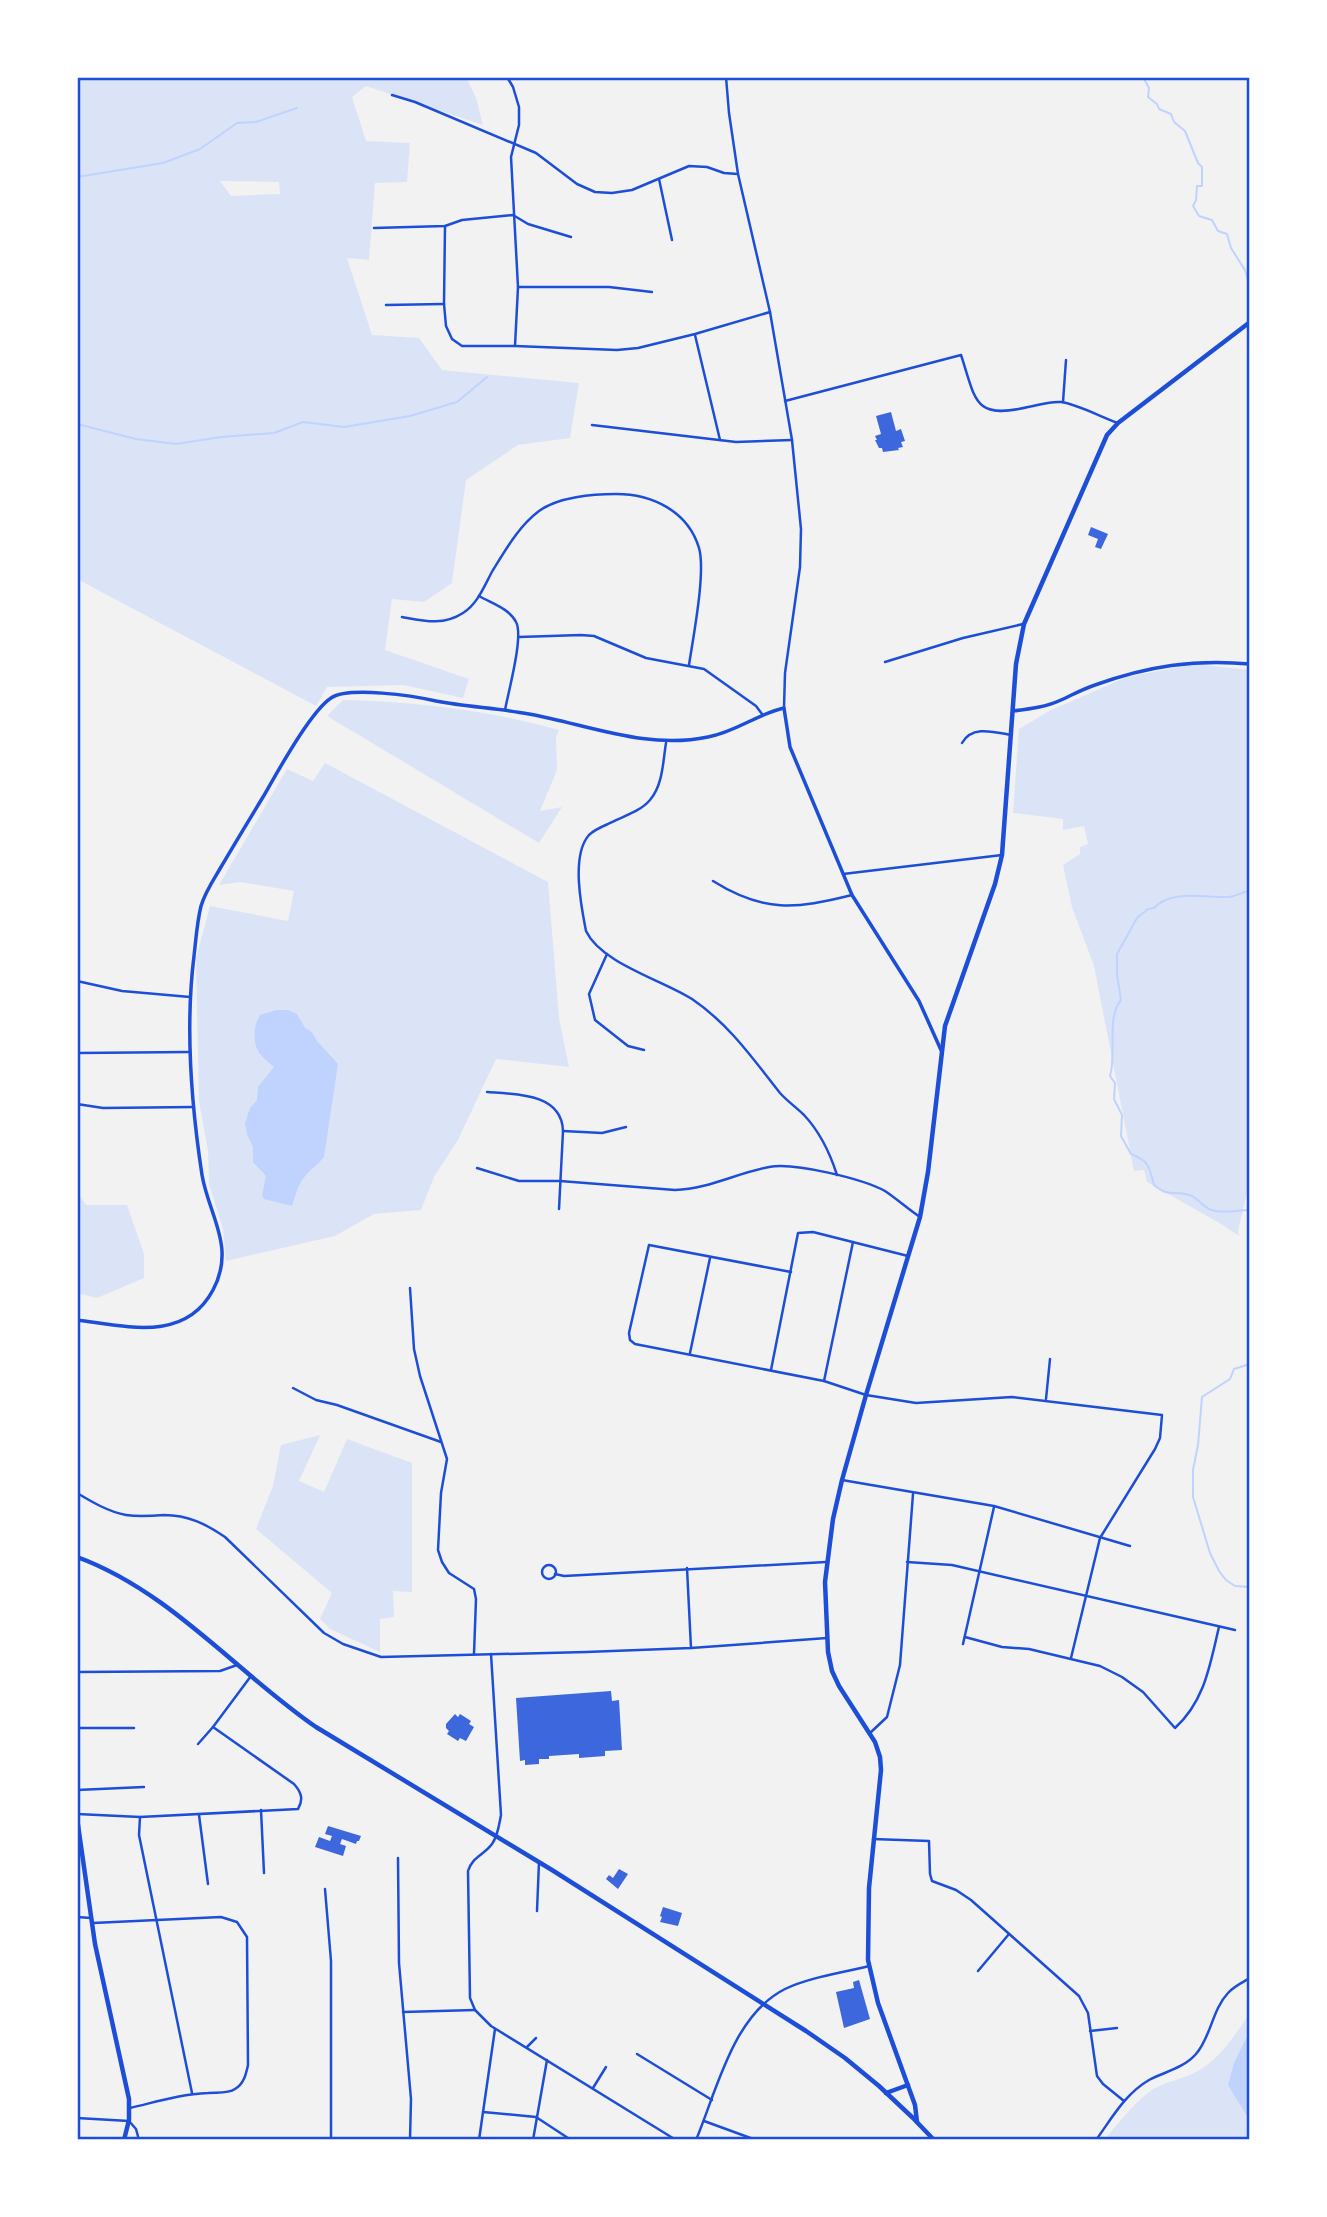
<svg xmlns="http://www.w3.org/2000/svg" width="1327" height="2217" font-family="'DejaVu Sans',sans-serif">
<rect width="100%" height="100%" fill="#f2f2f2"/>
<g fill="#dbe4f7" fill-rule="evenodd">
<path d="M77,77H466L476,98L483,125L366,86L352,97L366,141L410,143L407,182L375,183L369,260L347,258L372,335L419,338L442,370L579,383L570,438L518,445L466,480L452,583L424,602L392,599L385,650L469,679L463,698L403,685L327,687L316,706L77,579ZM220,181L279,182L280,194L231,196Z"/>
<polygon points="1194,664 1250,670 1250,1188 1248,1188 1238,1231 1239,1236 1221,1224 1147,1182 1144,1170 1134,1171 1094,966 1072,907 1063,865 1080,854 1080,847 1088,844 1084,826 1063,830 1063,819 1013,813 1019,729 1051,710 1127,677"/>
<path d="M343,700C411,701 493,711 559,730L556,737L557,770L540,811L562,807L539,843L327,716Z"/>
<polygon points="325,763 548,882 559,1018 569,1067 496,1059 458,1140 434,1177 421,1210 374,1214 335,1236 226,1261 223,1229 209,1184 208,1151 199,1101 196,958 210,906 288,921 294,891 240,882 219,885 287,769 313,781"/>
<polygon points="77,1191 86,1205 127,1205 144,1254 144,1278 97,1298 77,1293"/>
<polygon points="320,1435 299,1481 324,1492 347,1439 412,1463 412,1592 393,1591 394,1617 380,1619 380,1652 330,1629 320,1619 332,1593 256,1529 273,1486 281,1445"/>
<path d="M1250,2013V2140H1104C1118,2124 1132,2105 1149,2092C1163,2082 1179,2080 1194,2073C1220,2060 1234,2036 1250,2013Z"/>
</g>
<g fill="#bfd3fe">
<path d="M276,1010H288L297,1014L305,1028L312,1032L317,1041L338,1064L324,1157C318,1165 309,1170 303,1179C297,1187 295,1197 292,1206L264,1199L262,1195L266,1176L253,1162V1147L247,1134L245,1123L250,1108L257,1100L258,1087L274,1067C270,1063 265,1060 261,1055C252,1045 253,1026 260,1015Z"/>
<polygon points="1250,2030 1250,2121 1228,2085 1234,2063"/>
</g>
<g fill="none" stroke-linecap="round" stroke-linejoin="round">
<g stroke="#bfd3fe" stroke-width="2">
<polyline points="1143,77 1149,88 1148,97 1157,104 1159,109 1171,114 1174,122 1185,131 1198,163 1202,167 1202,186 1197,186 1196,200 1193,206 1199,216 1212,220 1218,231 1227,234 1231,248 1245,270 1250,287"/>
<polyline points="77,177 163,163 200,149 237,123 256,122 297,108"/>
<polyline points="77,424 136,439 176,444 221,437 274,433 303,422 344,427 410,416 457,402 487,377"/>
<path d="M1250,890C1243,892 1237,896 1229,897C1206,898 1171,889 1154,908L1148,909L1137,918L1117,954V975L1121,1000C1106,1018 1117,1054 1110,1076L1115,1083L1114,1099L1122,1115L1121,1136L1131,1154C1149,1161 1149,1166 1154,1185C1169,1198 1174,1190 1189,1195C1198,1197 1202,1207 1212,1210C1224,1214 1237,1210 1250,1210"/>
<polyline points="1250,1364 1234,1369 1230,1379 1202,1397 1198,1445 1193,1470 1193,1497 1210,1553 1219,1571 1226,1580 1235,1586 1250,1587"/>
</g>
</g>
<g fill="#3d67dc">
<polygon points="891,412 896,431 901,429 905,441 901,442 903,447 898,448 899,450 883,452 882,448 879,448 875,440 877,440 875,436 881,434 876,416"/>
<polygon points="1091,527 1108,534 1101,549 1095,547 1098,539 1088,535"/>
<polygon points="611,1691 612,1701 619,1700 622,1750 605,1751 605,1756 579,1758 579,1754 549,1756 549,1759 539,1759 539,1764 525,1765 525,1760 520,1761 516,1698"/>
<polygon points="455,1714 458,1717 460,1714 471,1721 469,1724 474,1727 466,1741 460,1738 458,1741 447,1734 449,1731 446,1728 446,1724"/>
<polygon points="328,1826 361,1836 359,1841 357,1841 356,1844 342,1839 340,1844 346,1846 343,1856 315,1847 319,1837 330,1841 332,1836 325,1834"/>
<polygon points="619,1869 628,1874 618,1889 606,1879 609,1875 613,1878"/>
<polygon points="663,1907 682,1913 678,1926 660,1922 662,1917 660,1916"/>
<polygon points="859,1980 870,2019 844,2028 836,1992 854,1988 853,1982"/>
</g>
<g fill="none" stroke-linecap="round" stroke-linejoin="round">
<g stroke="#1d4ed8" stroke-width="2.5">
<polyline points="507,77 513,87 519,107 519,125 511,157 518,287 515,346"/>
<polyline points="703,77 726,77"/>
<polyline points="726,77 729,113 738,174 770,312 792,440 801,529 800,567 785,673 784,708"/>
<polyline points="392,95 415,102 536,153 577,184 595,192 612,193 632,190 689,166 707,167 724,173 738,174"/>
<polyline points="659,179 672,240"/>
<polyline points="445,226 444,304 446,326 452,339 462,346 515,346 617,350 638,348 695,334 770,312"/>
<polyline points="374,228 445,226 462,220 513,215 528,224 571,237"/>
<polyline points="518,287 609,287 652,292"/>
<polyline points="386,305 444,304"/>
<polyline points="695,335 720,440"/>
<path d="M785,401L961,355C976,400 973,420 1028,407C1039,405 1050,401 1061,402C1077,404 1101,417 1118,423"/>
<polyline points="1063,402 1066,360"/>
<polyline points="592,425 736,442 792,440"/>
<path d="M479,596C491,603 510,609 516,622C524,636 508,693 505,710"/>
<path d="M402,617C424,621 443,626 463,613C478,604 485,584 493,570C506,549 519,526 539,511C558,497 593,494 616,494C652,494 688,511 699,548C706,572 693,638 689,665"/>
<polyline points="519,637 581,635 594,636 646,658 704,669 756,706 762,714"/>
<polyline points="885,662 963,638 1023,624"/>
<path d="M666,743C663,761 663,785 650,800C640,812 621,817 608,824C601,827 594,830 589,835C571,855 581,906 586,931C601,963 662,980 692,999C729,1024 753,1059 780,1093C787,1101 796,1107 804,1115C820,1132 830,1153 837,1175"/>
<path d="M962,743C972,725 994,732 1011,735"/>
<polyline points="843,874 1002,855"/>
<path d="M713,881C764,913 796,909 852,895"/>
<polyline points="607,954 589,994 595,1020 628,1046 644,1050"/>
<polyline points="77,981 122,991 190,997"/>
<polyline points="77,1053 189,1052"/>
<path d="M487,1092C515,1094 562,1093 563,1131L559,1209"/>
<polyline points="77,1104 103,1108 194,1107"/>
<polyline points="563,1131 602,1133 626,1127"/>
<path d="M477,1168L519,1181H560L675,1190C708,1189 737,1173 769,1167C794,1162 863,1179 885,1191C897,1199 908,1209 920,1217"/>
<polyline points="791,1272 649,1245 629,1333 630,1340 635,1344 824,1381 866,1395 916,1403 1012,1397 1162,1415 1160,1438 1155,1449 1100,1538 1071,1658"/>
<polyline points="410,1288 414,1349 420,1376 447,1459 441,1493 438,1550 442,1562 449,1573 474,1589 476,1599 474,1654"/>
<polyline points="690,1353 710,1258"/>
<polyline points="771,1370 798,1233 813,1232 908,1256"/>
<polyline points="824,1381 853,1242"/>
<polyline points="293,1388 316,1400 337,1405 441,1442"/>
<polyline points="1046,1399 1050,1359"/>
<polyline points="842,1480 994,1506 1130,1546"/>
<path d="M77,1493C92,1502 109,1512 126,1515C139,1517 152,1516 164,1515C188,1515 206,1524 225,1537L324,1633L343,1644L381,1657L586,1652L691,1648L827,1638"/>
<polyline points="907,1562 952,1565 1235,1630"/>
<circle cx="549" cy="1572" r="7"/>
<polyline points="687,1568 691,1648"/>
<polyline points="555,1574 564,1576 826,1562"/>
<path d="M965,1637L1002,1647L1029,1649L1100,1666L1122,1677L1143,1692L1175,1728C1205,1701 1210,1664 1219,1627"/>
<polyline points="963,1644 994,1507"/>
<path d="M491,1654L501,1815C499,1825 498,1836 492,1844C484,1855 472,1857 468,1871L470,1998L475,2010L491,2026L676,2140"/>
<polyline points="77,1672 220,1671 237,1665"/>
<polyline points="77,1728 134,1728"/>
<polyline points="870,1733 887,1717 900,1665 913,1494"/>
<polyline points="198,1744 213,1727 251,1676"/>
<polyline points="77,1790 144,1787"/>
<polyline points="261,1810 264,1873"/>
<path d="M77,1814L140,1817L298,1809C304,1799 301,1792 294,1784L213,1727"/>
<polyline points="199,1815 208,1884"/>
<polyline points="140,1817 139,1835 192,2093"/>
<polyline points="873,1839 929,1841 930,1874 932,1881 956,1890 971,1900 1079,1996 1088,2013 1097,2076 1103,2084 1124,2101"/>
<polyline points="398,1858 399,1963 411,2099 410,2140"/>
<polyline points="325,1889 331,1961 331,2140"/>
<polyline points="537,1911 539,1862"/>
<polyline points="77,1917 91,1918"/>
<path d="M93,1923L221,1917L237,1922L247,1937L248,2065C246,2074 244,2084 235,2089C228,2094 216,2092 208,2093C181,2094 156,2102 130,2108"/>
<polyline points="978,1971 1009,1934"/>
<polyline points="403,2012 475,2010"/>
<polyline points="1090,2031 1117,2028"/>
<polyline points="527,2047 536,2038"/>
<polyline points="637,2054 712,2100"/>
<polyline points="593,2088 606,2067"/>
<polyline points="483,2112 536,2117 571,2140"/>
<polyline points="77,2118 129,2121 136,2129 139,2140"/>
<polyline points="704,2121 756,2140"/>
<polyline points="479,2140 495,2029"/>
<polyline points="533,2140 547,2060"/>
<path d="M696,2140C717,2090 733,2015 785,1989C810,1977 842,1973 869,1966"/>
<path d="M1096,2140C1112,2118 1125,2094 1149,2080C1164,2072 1184,2068 1196,2054C1211,2037 1212,2010 1228,1993C1233,1987 1243,1982 1250,1978"/>
</g>
<g stroke="#1d4ed8" stroke-width="3.5">
<path d="M1013,711C1029,709 1046,707 1061,700C1072,695 1083,689 1095,685C1148,666 1194,659 1250,664"/>
<path d="M77,1320C125,1326 185,1343 213,1290C236,1247 209,1216 202,1175C191,1103 185,1028 194,956C196,939 197,922 201,906C205,892 214,879 221,867C235,843 249,820 263,797C277,773 310,712 331,698C349,686 414,696 436,701C467,707 498,708 529,714C589,725 647,750 708,737C736,732 757,714 784,708L790,747L852,895L919,1001L941,1050"/>
</g>
<g stroke="#1d4ed8" stroke-width="4.5">
<path d="M77,1557C170,1591 236,1672 316,1727L552,1870L806,2031L845,2058L879,2086L913,2118L934,2140"/>
<polyline points="77,1818 95,1944 129,2099 129,2120 124,2140"/>
<polyline points="886,2093 908,2085"/>
<polyline points="917,2122 915,2105 878,2003 868,1960 869,1888 881,1770 880,1757 875,1742 839,1686 832,1671 828,1652 825,1582 833,1519 842,1480 866,1395 920,1217 928,1172 945,1026 995,884 1002,855 1016,664 1024,624 1107,435 1118,423 1250,322"/>
</g>
</g>
<rect width="1327" height="2217" fill="none" stroke="#ffffff" stroke-width="158"/>
<rect x="79" y="79" width="1169" height="2059" fill="none" stroke="#1d4ed8" stroke-width="2.5"/>
</svg>
